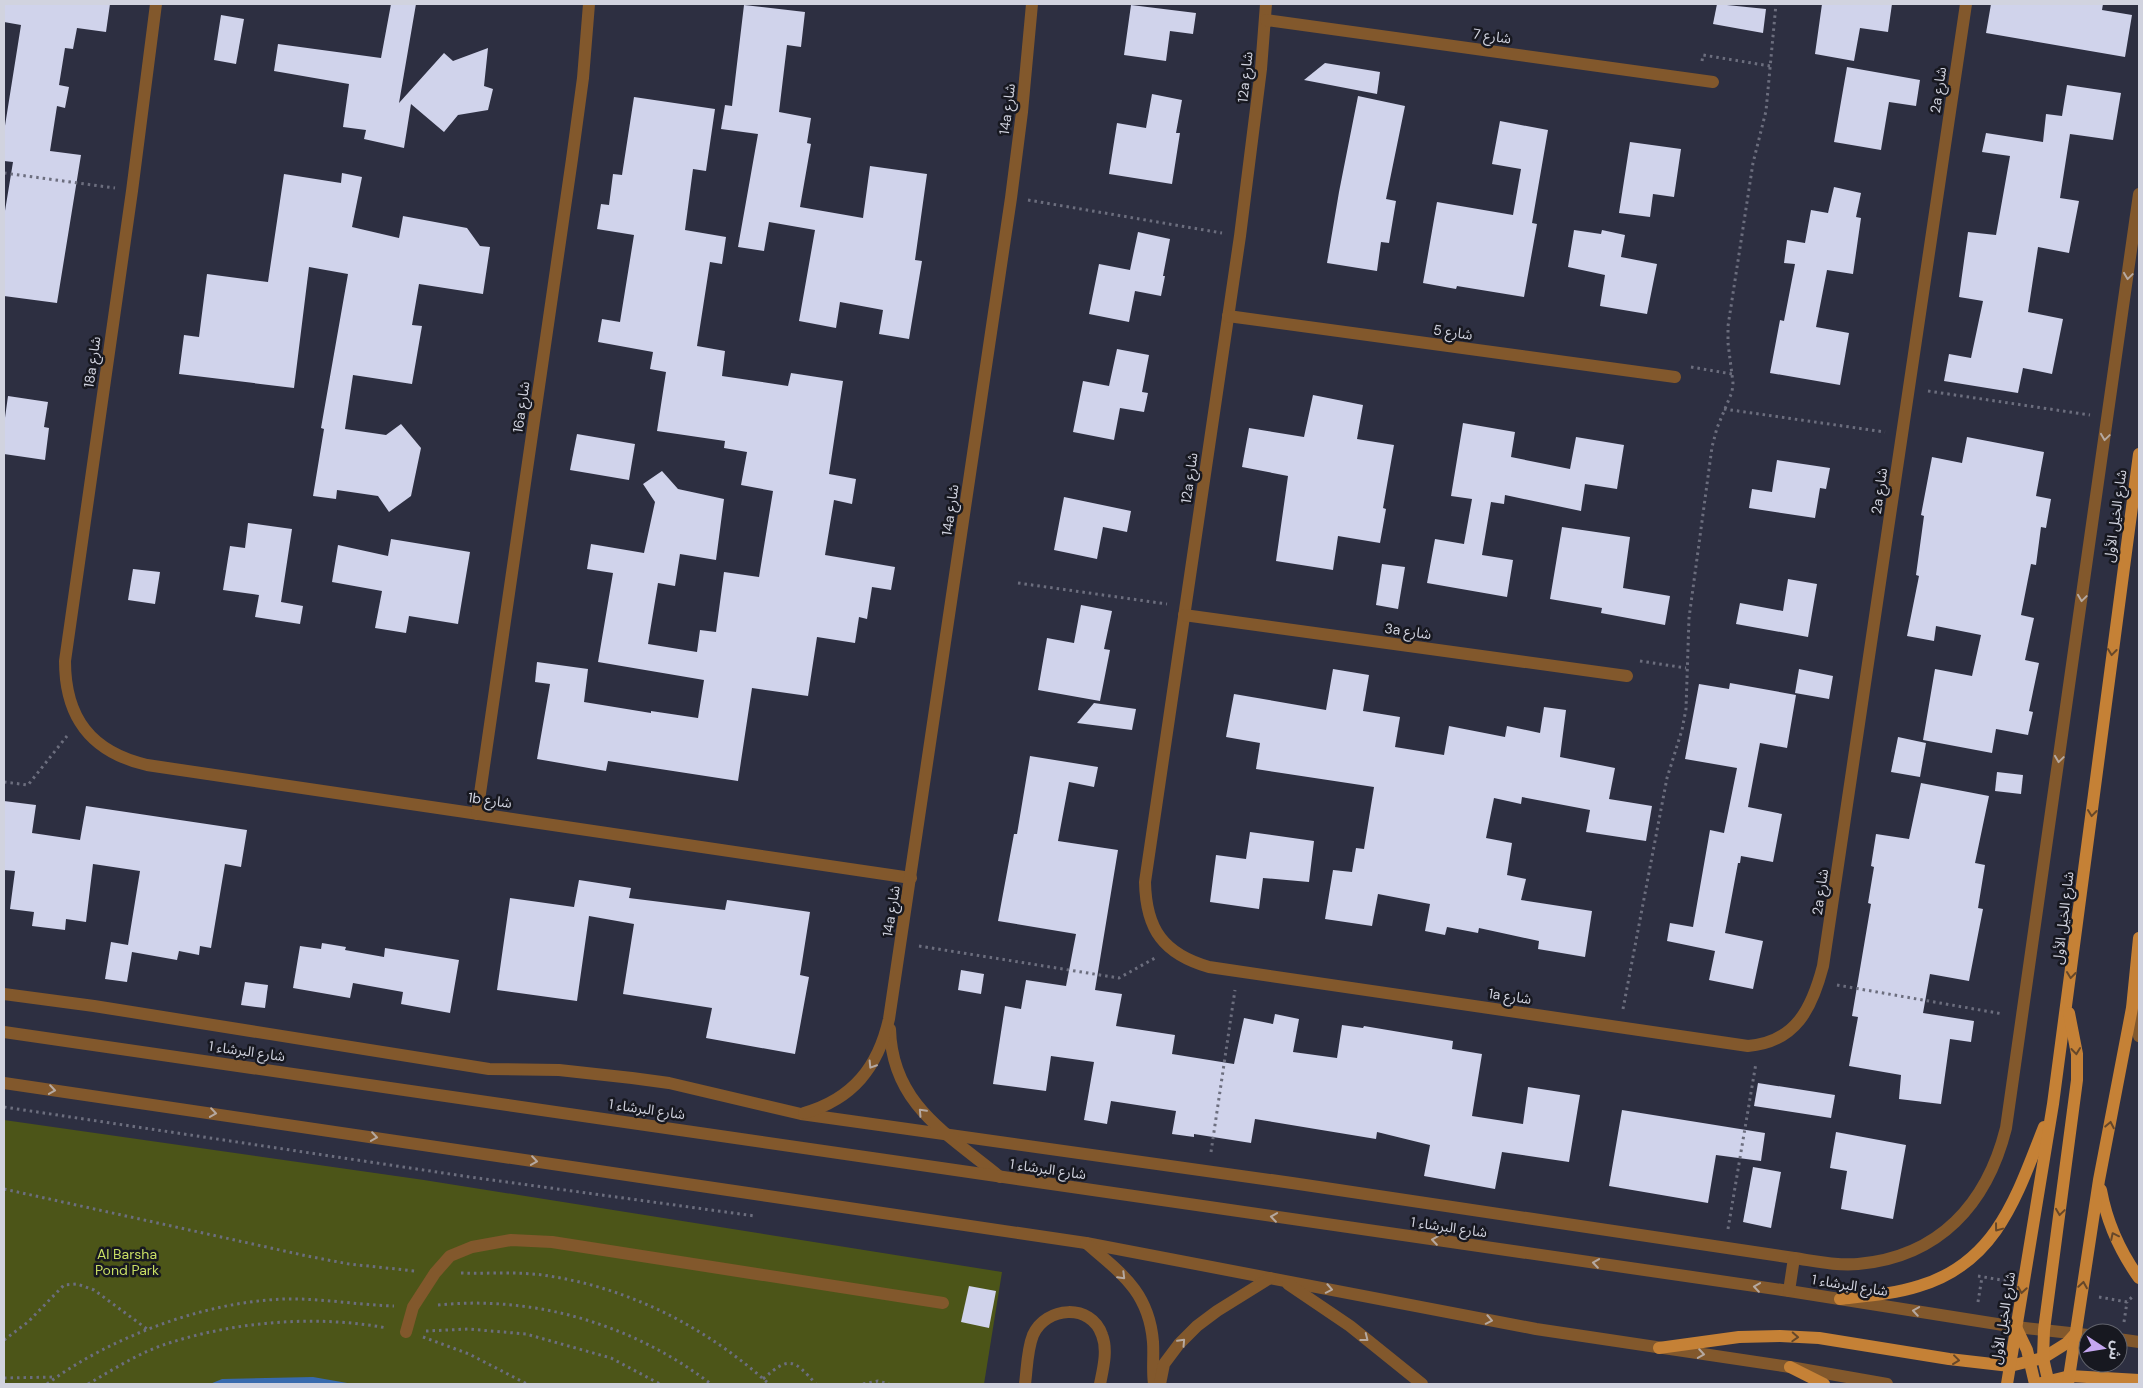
<svg xmlns="http://www.w3.org/2000/svg" width="2143" height="1388" font-family="'DM Sans','Noto Sans Arabic',sans-serif">
<rect width="100%" height="100%" fill="#2d2f41"/>
<polygon fill="#4c5518" points="4,1120 424,1180 1002,1272 984,1384 4,1384"/>
<polygon fill="#386bae" points="313,1377 353,1384 210,1384 222,1379"/>
<g fill="#d0d3eb">
<polygon points="4,4 110,4 106,32 77,28 73,49 65,48 59,85 69,87 65,108 57,106 50,151 81,155 57,303 4,296 4,217 13,162 4,161 4,132 21,25 4,22"/>
<polygon points="391,4 416,4 399,103 444,53 453,61 488,48 484,86 493,89 488,110 458,115 444,132 411,104 404,148 364,139 366,130 343,127 349,84 274,71 278,44 381,58"/>
<polygon points="1717,4 1766,9 1763,33 1713,24"/>
<polygon points="1822,4 1892,4 1888,32 1860,28 1854,61 1815,54"/>
<polygon points="1991,4 2103,4 2102,10 2132,15 2125,57 1986,33"/>
<polygon points="744,5 805,12 801,47 787,45 779,112 811,118 807,143 811,144 800,207 863,218 870,166 927,174 915,260 922,261 909,339 879,334 883,310 840,302 836,328 799,321 815,230 769,222 764,251 738,247 758,134 721,129 725,105 732,106"/>
<polygon points="1131,5 1196,13 1193,34 1170,31 1166,61 1124,55"/>
<polygon points="221,15 244,19 236,64 214,60"/>
<polygon points="1325,63 1380,72 1377,94 1304,80"/>
<polygon points="1847,67 1920,80 1916,106 1889,102 1881,150 1834,142"/>
<polygon points="2067,85 2121,93 2113,140 2070,134 2060,198 2079,201 2069,253 2038,247 2028,312 2063,319 2052,374 2023,368 2018,393 1944,381 1949,354 1971,358 1983,301 1959,297 1968,232 1996,235 2010,156 1982,152 1986,133 2043,142 2046,114 2062,116"/>
<polygon points="1152,94 1182,100 1176,133 1180,133 1172,184 1109,174 1117,123 1146,128"/>
<polygon points="1358,96 1405,106 1386,199 1396,201 1389,243 1381,242 1377,271 1327,263 1339,192"/>
<polygon points="634,97 715,109 706,171 693,169 685,230 726,237 722,264 710,262 697,346 725,351 722,376 788,386 791,373 843,381 829,474 856,479 852,504 834,500 825,555 895,567 891,590 872,587 867,619 859,617 855,643 817,637 808,696 752,688 738,781 608,761 606,771 537,759 550,684 535,682 537,662 588,669 584,702 651,713 651,711 698,718 704,680 598,662 613,573 587,569 591,544 644,553 655,502 643,484 662,471 678,489 724,499 716,560 680,554 675,586 658,583 648,644 697,652 700,630 716,632 724,572 759,577 773,491 741,485 747,452 724,448 725,441 657,431 666,372 650,369 653,352 598,342 602,319 620,322 634,235 597,229 601,204 609,205 613,174 622,175"/>
<polygon points="1500,121 1548,130 1532,223 1537,224 1524,297 1457,286 1456,289 1423,283 1437,202 1513,215 1521,169 1492,164"/>
<polygon points="1630,142 1681,149 1674,197 1653,194 1650,217 1619,213"/>
<polygon points="342,173 362,177 352,227 399,238 403,216 467,228 480,246 490,247 483,294 419,284 412,325 422,326 412,384 353,375 345,429 386,435 401,424 421,448 411,496 389,512 378,496 337,490 336,499 313,496 324,429 321,428 348,274 309,267 294,388 179,374 184,335 199,337 207,274 268,282 284,174 341,183"/>
<polygon points="1834,187 1861,193 1856,217 1861,218 1853,274 1827,270 1816,327 1849,333 1840,385 1770,373 1780,320 1784,321 1795,264 1784,263 1787,240 1805,243 1811,210 1828,213"/>
<polygon points="1574,230 1601,234 1602,230 1625,235 1621,257 1657,264 1647,314 1600,306 1605,275 1568,267"/>
<polygon points="1138,232 1170,239 1163,276 1165,276 1161,296 1135,291 1129,322 1089,314 1099,264 1130,270"/>
<polygon points="1117,349 1149,355 1142,392 1148,393 1144,412 1120,408 1114,440 1073,432 1083,381 1109,386"/>
<polygon points="1313,395 1363,405 1357,439 1394,445 1383,508 1386,509 1380,543 1338,536 1333,570 1276,561 1288,476 1242,467 1249,428 1304,437"/>
<polygon points="8,396 48,402 44,427 49,428 45,460 4,454 4,425"/>
<polygon points="1463,423 1515,432 1511,457 1570,469 1576,437 1624,445 1617,489 1585,484 1581,511 1505,495 1504,504 1491,502 1482,555 1513,560 1507,597 1427,583 1435,539 1464,544 1472,499 1451,496"/>
<polygon points="577,434 635,444 629,480 570,470"/>
<polygon points="1967,437 2044,452 2036,496 2051,499 2046,528 2041,527 2036,565 2031,564 2021,615 2034,618 2025,660 2039,663 2029,711 2033,712 2028,735 1996,729 1992,753 1923,740 1935,669 1972,676 1981,635 1936,626 1934,641 1907,636 1919,576 1916,575 1924,516 1921,515 1932,457 1962,463"/>
<polygon points="1777,460 1830,468 1826,489 1820,488 1815,518 1749,508 1752,489 1772,492"/>
<polygon points="1064,497 1131,511 1127,532 1103,527 1097,559 1054,550"/>
<polygon points="248,523 292,529 281,602 303,606 300,624 255,617 259,595 223,590 230,546 245,548"/>
<polygon points="1562,527 1630,537 1623,588 1670,596 1665,625 1601,613 1602,608 1550,599"/>
<polygon points="391,539 470,552 458,624 409,616 406,633 375,628 382,591 332,582 338,545 388,556"/>
<polygon points="1382,564 1405,567 1398,609 1376,605"/>
<polygon points="133,569 160,572 155,604 128,600"/>
<polygon points="1788,579 1817,584 1808,637 1736,624 1740,603 1783,611"/>
<polygon points="1081,605 1112,611 1104,649 1110,650 1100,701 1038,690 1047,638 1074,643"/>
<polygon points="1333,669 1369,675 1363,711 1400,717 1395,747 1444,755 1449,726 1505,737 1507,726 1540,733 1544,707 1566,710 1560,757 1615,768 1609,799 1652,806 1646,841 1586,832 1590,810 1522,797 1521,804 1494,798 1486,838 1512,843 1507,875 1526,879 1521,900 1592,911 1585,957 1538,949 1539,941 1479,928 1478,933 1447,927 1445,935 1425,931 1430,904 1378,894 1372,926 1325,919 1333,870 1352,872 1356,848 1364,849 1374,787 1256,769 1260,743 1226,737 1234,694 1326,710"/>
<polygon points="1799,669 1833,676 1829,699 1795,693"/>
<polygon points="1730,683 1796,695 1787,748 1760,743 1748,807 1782,814 1773,862 1741,856 1740,863 1738,863 1725,933 1763,941 1753,989 1709,980 1715,951 1667,941 1670,923 1693,927 1710,830 1724,833 1737,768 1685,759 1699,684 1729,689"/>
<polygon points="1094,703 1136,709 1132,730 1077,723"/>
<polygon points="1898,737 1926,743 1920,777 1891,772"/>
<polygon points="1030,756 1098,767 1094,787 1069,782 1058,841 1118,850 1095,990 1122,994 1116,1026 1175,1035 1172,1054 1234,1064 1244,1018 1273,1024 1275,1014 1299,1019 1293,1052 1337,1058 1342,1025 1363,1028 1364,1026 1453,1041 1452,1049 1482,1054 1472,1116 1523,1124 1528,1087 1580,1095 1569,1162 1502,1152 1495,1189 1424,1176 1430,1145 1377,1132 1376,1139 1255,1119 1251,1143 1194,1134 1194,1137 1172,1134 1176,1111 1111,1101 1107,1124 1084,1120 1094,1062 1051,1056 1046,1091 993,1084 1005,1006 1021,1009 1026,980 1066,986 1076,934 998,921 1014,834 1017,834"/>
<polygon points="1997,772 2023,775 2021,794 1995,791"/>
<polygon points="1921,783 1989,796 1975,863 1985,865 1978,908 1983,909 1969,981 1930,974 1923,1013 1974,1021 1971,1042 1950,1039 1941,1104 1899,1099 1901,1075 1849,1066 1858,1017 1852,1016 1871,904 1868,903 1874,867 1871,866 1876,834 1909,839"/>
<polygon points="4,801 36,805 32,833 80,840 86,806 247,830 241,867 225,864 211,948 200,946 199,955 179,951 177,960 132,952 127,982 105,979 111,942 128,945 140,871 93,864 86,922 66,919 65,930 32,926 34,912 10,909 15,871 4,870"/>
<polygon points="1250,832 1314,841 1309,882 1263,878 1259,909 1210,902 1216,855 1246,859"/>
<polygon points="579,880 631,888 629,898 725,910 727,900 810,912 800,975 809,977 795,1054 706,1038 712,1008 623,994 634,924 589,916 577,1001 497,990 510,898 574,907"/>
<polygon points="322,943 346,947 345,950 384,957 385,948 459,960 450,1013 401,1004 403,992 353,983 350,998 293,988 300,946 321,949"/>
<polygon points="961,970 984,974 981,994 958,990"/>
<polygon points="245,982 268,985 265,1008 241,1005"/>
<polygon points="1758,1083 1835,1095 1831,1118 1754,1106"/>
<polygon points="1622,1110 1765,1133 1761,1161 1716,1155 1708,1203 1609,1186"/>
<polygon points="1836,1132 1906,1145 1893,1219 1841,1209 1847,1171 1830,1168"/>
<polygon points="1753,1167 1781,1172 1771,1228 1743,1222"/>
<polygon points="969,1286 996,1291 989,1328 961,1322"/>
</g>
<g fill="none" stroke-linecap="round" stroke-linejoin="round">
<g stroke="#6c6e7e" stroke-width="3" stroke-dasharray="2.5 4" stroke-linecap="butt">
<polyline points="1702,61 1703,55 1770,66"/>
<polyline points="4,173 115,188"/>
<polyline points="1028,200 1222,233"/>
<polyline points="1691,367 1732,374"/>
<polyline points="1928,391 2090,415"/>
<polyline points="1724,409 1885,432"/>
<polyline points="1018,583 1167,604"/>
<polyline points="1640,661 1686,668"/>
<polyline points="4,782 28,785 67,736"/>
<polyline points="919,946 1119,978 1155,958"/>
<polyline points="1837,985 2003,1014"/>
<polyline points="1623,1009 1667,778 1682,730 1686,709 1689,618 1712,447 1717,428 1732,392 1733,383 1728,343 1728,326 1753,163 1766,111 1776,4"/>
<polyline points="4,1107 470,1177 755,1216"/>
<polyline points="1211,1152 1235,990"/>
<polyline points="4,1189 307,1256 349,1264 415,1271"/>
<polyline points="1728,1229 1756,1063"/>
<path d="M461,1273C490,1274 520,1271 549,1276C632,1289 707,1328 769,1384"/>
<polyline points="1978,1276 2007,1281"/>
<polyline points="2099,1297 2127,1302 2134,1295"/>
<polyline points="1978,1302 1982,1277"/>
<path d="M438,1305C535,1295 634,1325 711,1384"/>
<polyline points="2124,1322 2127,1302"/>
<polyline points="426,1331 468,1329 526,1334 611,1358 660,1384"/>
<polyline points="423,1337 469,1354 527,1384"/>
<polyline points="4,1340 28,1322 64,1285 77,1284 94,1290 147,1329"/>
<polyline points="4,1378 56,1377"/>
<path d="M763,1379C790,1355 794,1360 816,1384"/>
<path d="M47,1384C113,1335 216,1297 299,1299C331,1300 362,1305 394,1306"/>
<path d="M88,1384C114,1369 140,1352 169,1343C238,1321 317,1315 387,1328"/>
<polyline points="863,1384 878,1381 889,1384"/>
</g>
<g stroke="#82582c" stroke-width="12">
<path d="M156,4L132,191L65,661C65,718 91,752 147,765L911,878"/>
<path d="M1266,4L1261,69L1240,236L1145,882C1146,930 1164,954 1209,967L1748,1046C1796,1042 1812,1008 1823,966L1966,4"/>
<polyline points="1266,20 1713,82"/>
<polyline points="1228,316 1675,377"/>
<polyline points="1184,615 1627,676"/>
<polyline points="477,814 572,159 583,78 589,4"/>
<path d="M4,994L94,1006L489,1069L559,1070L632,1078L669,1083L801,1114L1292,1183L1794,1258C1815,1261 1837,1266 1858,1264C1939,1257 1987,1204 2006,1128L2139,194"/>
<polyline points="2132,1008 2139,1036"/>
<path d="M890,1029C892,1105 948,1134 1000,1177"/>
<polyline points="4,1032 1789,1291 2016,1327 2088,1335"/>
<polyline points="4,1083 1086,1243 1536,1329 1790,1367 1887,1384"/>
<path d="M804,1113C853,1099 878,1067 889,1019L1011,198L1022,112L1032,4"/>
<path d="M1086,1243C1121,1273 1149,1292 1153,1342C1154,1356 1152,1370 1154,1384"/>
<polyline points="1288,1284 1350,1326 1422,1384"/>
<polyline points="1789,1291 1794,1258"/>
<polyline points="406,1332 413,1307 435,1273 450,1256 472,1247 511,1240 552,1242 943,1303"/>
<polyline points="2118,1339 2139,1342"/>
<path d="M1025,1384C1027,1369 1027,1350 1033,1335C1046,1306 1091,1303 1102,1335C1108,1350 1103,1369 1100,1384"/>
<polyline points="1160,1384 1164,1364 1179,1344 1197,1326 1217,1311 1270,1278"/>
</g>
<g stroke="#c58136" stroke-width="12">
<path d="M2101,1190C2107,1223 2119,1250 2139,1278"/>
<path d="M1840,1299C1866,1296 1894,1294 1919,1286C1997,1263 2017,1195 2044,1127"/>
<polyline points="2016,1327 2027,1350 2035,1384"/>
<polyline points="1659,1348 1739,1337 1780,1336 1819,1338 1949,1359 2010,1366 2043,1358 2067,1343 2076,1333"/>
<polyline points="1790,1367 1824,1384"/>
<polyline points="2007,1384 2053,1104 2139,454"/>
<polyline points="2037,1384 2070,1376 2139,1380"/>
<polyline points="2049,1384 2043,1358 2044,1330 2077,1080 2077,1054 2069,1013"/>
<polyline points="2068,1384 2099,1180 2132,1008 2139,938"/>
</g>
</g>
<defs><path id="oneway-chevron" d="M-2-3.5L2.5 0L-2 3.5" fill="none" stroke-width="1.6" stroke-linecap="round" stroke-linejoin="round" transform="scale(1.25)"/></defs>
<g stroke="#b5a8a0">
<use href="#oneway-chevron" transform="translate(2128 276) rotate(98)"/>
<use href="#oneway-chevron" transform="translate(2105 437) rotate(98)"/>
<use href="#oneway-chevron" transform="translate(2082 598) rotate(98)"/>
<use href="#oneway-chevron" transform="translate(2059 759) rotate(98)"/>
<use href="#oneway-chevron" transform="translate(872 1065) rotate(122)"/>
<use href="#oneway-chevron" transform="translate(52 1090) rotate(8)"/>
<use href="#oneway-chevron" transform="translate(922 1112) rotate(-133)"/>
<use href="#oneway-chevron" transform="translate(213 1113) rotate(8)"/>
<use href="#oneway-chevron" transform="translate(374 1137) rotate(8)"/>
<use href="#oneway-chevron" transform="translate(534 1161) rotate(8)"/>
<use href="#oneway-chevron" transform="translate(1274 1217) rotate(-172)"/>
<use href="#oneway-chevron" transform="translate(1435 1240) rotate(-172)"/>
<use href="#oneway-chevron" transform="translate(1596 1263) rotate(-172)"/>
<use href="#oneway-chevron" transform="translate(1122 1276) rotate(45)"/>
<use href="#oneway-chevron" transform="translate(1757 1287) rotate(-172)"/>
<use href="#oneway-chevron" transform="translate(1329 1289) rotate(11)"/>
<use href="#oneway-chevron" transform="translate(1916 1311) rotate(-171)"/>
<use href="#oneway-chevron" transform="translate(1489 1320) rotate(11)"/>
<use href="#oneway-chevron" transform="translate(1365 1338) rotate(38)"/>
<use href="#oneway-chevron" transform="translate(1182 1342) rotate(-47)"/>
<use href="#oneway-chevron" transform="translate(1701 1354) rotate(9)"/>
</g>
<g stroke="#65472a">
<use href="#oneway-chevron" transform="translate(2112 652) rotate(97)"/>
<use href="#oneway-chevron" transform="translate(2092 813) rotate(97)"/>
<use href="#oneway-chevron" transform="translate(2071 975) rotate(97)"/>
<use href="#oneway-chevron" transform="translate(2076 1051) rotate(84)"/>
<use href="#oneway-chevron" transform="translate(2110 1125) rotate(-79)"/>
<use href="#oneway-chevron" transform="translate(2060 1212) rotate(98)"/>
<use href="#oneway-chevron" transform="translate(1998 1228) rotate(127)"/>
<use href="#oneway-chevron" transform="translate(2114 1236) rotate(-116)"/>
<use href="#oneway-chevron" transform="translate(2083 1285) rotate(-81)"/>
<use href="#oneway-chevron" transform="translate(2022 1290) rotate(99)"/>
<use href="#oneway-chevron" transform="translate(1795 1337) rotate(3)"/>
<use href="#oneway-chevron" transform="translate(1956 1360) rotate(7)"/>
</g>
<g text-anchor="middle" stroke-width="5" stroke-linejoin="round" paint-order="stroke">
<g font-size="14" fill="#d1d3df" stroke="#171820">
<text transform="translate(1492 36) rotate(8)" y="5">شارع 7</text>
<text transform="translate(1245 77) rotate(-84)" y="5">12a شارع</text>
<text transform="translate(1938 90) rotate(-82)" y="5">2a شارع</text>
<text transform="translate(1007 109) rotate(-83)" y="5">14a شارع</text>
<text transform="translate(1453 332) rotate(8)" y="5">شارع 5</text>
<text transform="translate(92 362) rotate(-82)" y="5">18a شارع</text>
<text transform="translate(521 407) rotate(-82)" y="5">16a شارع</text>
<text transform="translate(1189 478) rotate(-82)" y="5">12a شارع</text>
<text transform="translate(1879 491) rotate(-82)" y="5">2a شارع</text>
<text transform="translate(950 510) rotate(-82)" y="5">14a شارع</text>
<text transform="translate(2115 516) rotate(-82)" y="5">شارع الخيل الأول</text>
<text transform="translate(1408 631) rotate(8)" y="5">3a شارع</text>
<text transform="translate(490 800) rotate(8)" y="5">1b شارع</text>
<text transform="translate(1820 892) rotate(-82)" y="5">2a شارع</text>
<text transform="translate(891 911) rotate(-81)" y="5">14a شارع</text>
<text transform="translate(2063 918) rotate(-83)" y="5">شارع الخيل الأول</text>
<text transform="translate(1510 996) rotate(8)" y="5">1a شارع</text>
<text transform="translate(247 1051) rotate(8)" y="5">شارع البرشاء 1</text>
<text transform="translate(647 1109) rotate(8)" y="5">شارع البرشاء 1</text>
<text transform="translate(1048 1169) rotate(8)" y="5">شارع البرشاء 1</text>
<text transform="translate(1449 1227) rotate(8)" y="5">شارع البرشاء 1</text>
<text transform="translate(1850 1285) rotate(9)" y="5">شارع البرشاء 1</text>
<text transform="translate(2003 1318) rotate(-81)" y="5">شارع الخيل الأول</text>
</g>
<g font-size="14" fill="#cadf64" stroke="#171820">
<text x="127" y="1259">Al Barsha<tspan x="127" dy="16">Pond Park</tspan></text>
</g>
</g>
<rect width="2143" height="1388" fill="none" stroke="#d1d3df" stroke-width="10"/>
<g transform="translate(2103 1348) rotate(102)"><circle r="24" fill="#171820" stroke="#61636c"/>
<path d="M0-4L9 19L0 12L-9 19Z" fill="#c5a7f1"/>
<text y="-8" font-size="14" font-weight="bold" text-anchor="middle" fill="#d1d3df">ش</text>
</g>
</svg>
